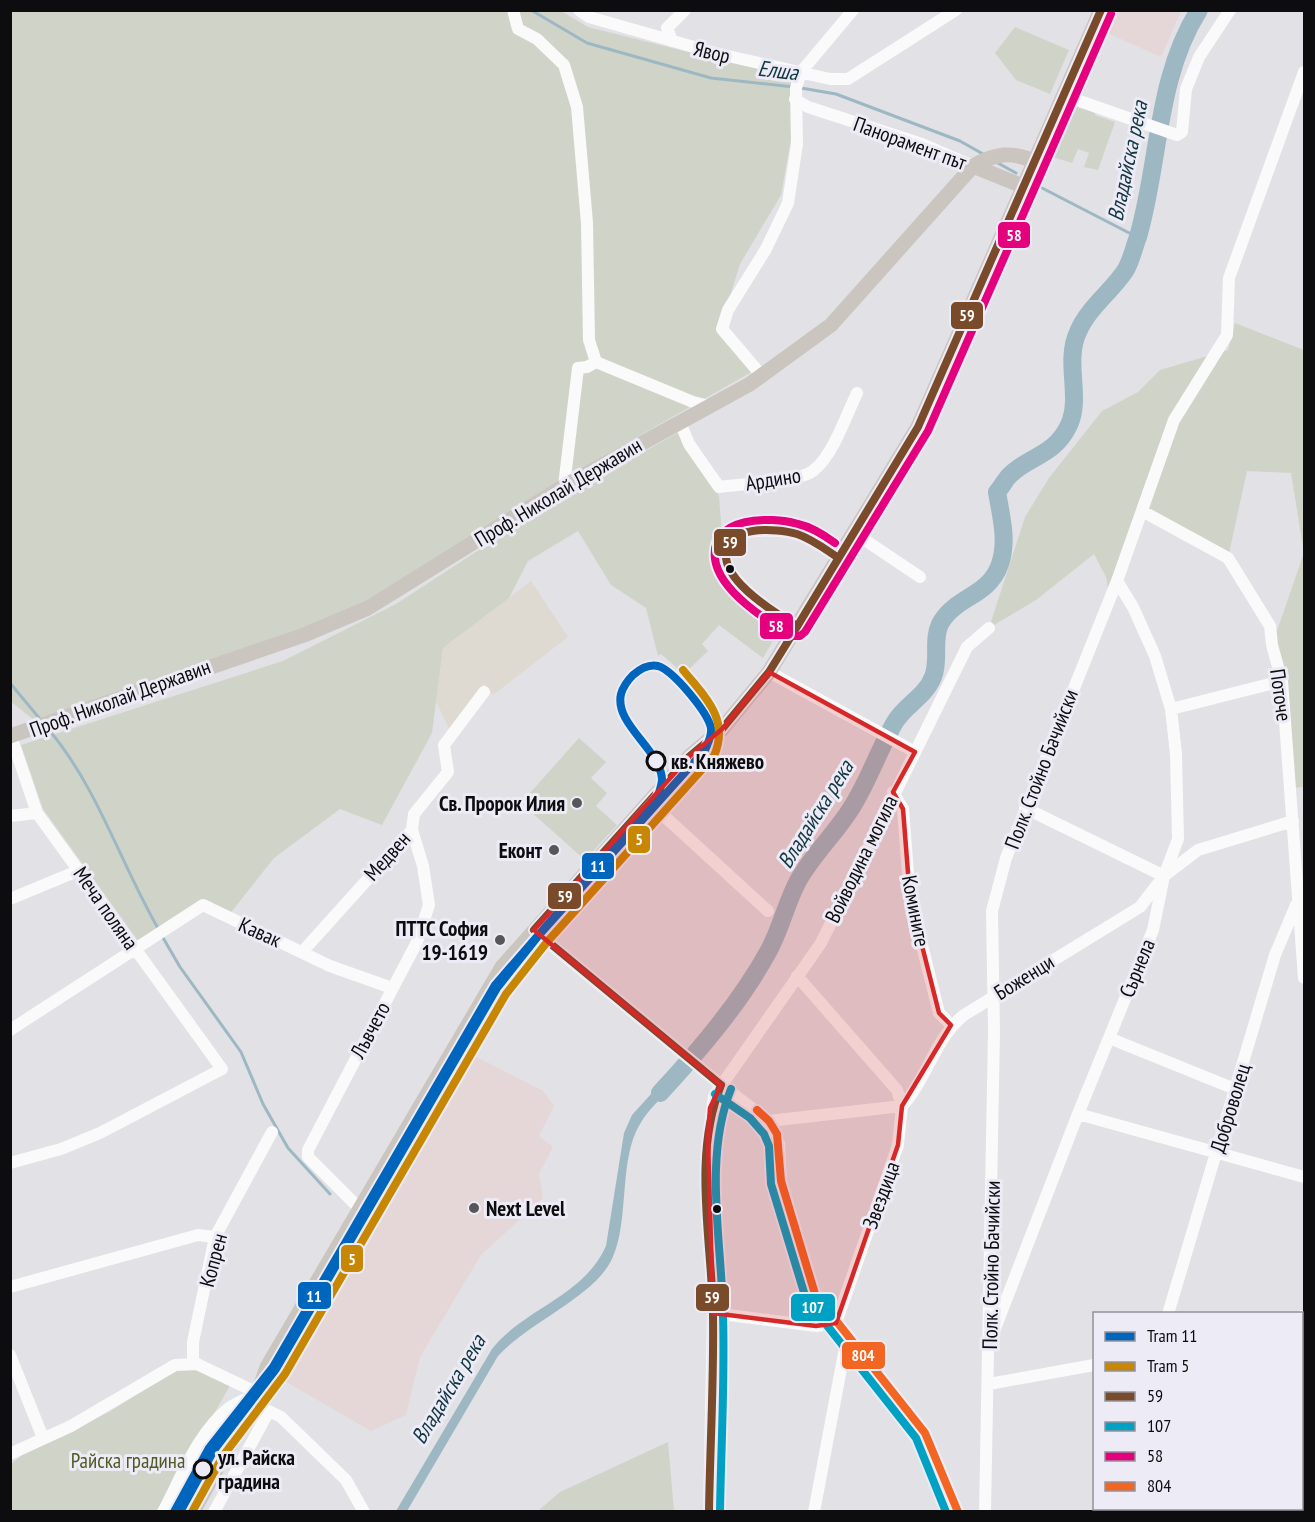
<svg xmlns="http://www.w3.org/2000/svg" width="1315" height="1522" viewBox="0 0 1315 1522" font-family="'PT Sans Narrow',sans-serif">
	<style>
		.commercial { fill: #e5d7d7 }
		.education { fill: #dfdad1 }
		.green { fill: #d0d4c8 }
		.water { fill: #9db8c3 }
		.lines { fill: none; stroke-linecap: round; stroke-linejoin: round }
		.stream { stroke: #9db8c3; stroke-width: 3 }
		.river { stroke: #9db8c3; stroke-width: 18 }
		.minor { stroke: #fafafb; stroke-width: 12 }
		.major { stroke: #cbc5c0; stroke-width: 15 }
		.bus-1-casing { stroke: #edebf6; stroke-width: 12 }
		.bus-2-casing { stroke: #edebf6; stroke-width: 12 }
		.bus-3-casing { stroke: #edebf6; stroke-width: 12 }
		.bus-4-casing { stroke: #edebf6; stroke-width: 12 }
		.bus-1 { stroke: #7a4b2a; stroke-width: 8 }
		.bus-2 { stroke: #01a1c4; stroke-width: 8 }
		.bus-3 { stroke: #e5007d; stroke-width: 8 }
		.bus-4 { stroke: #f26522; stroke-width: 8 }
		.tram-1-casing { stroke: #edebf6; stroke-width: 12 }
		.tram-2-casing { stroke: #edebf6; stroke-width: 12 }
		.tram-1 { stroke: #0065bd; stroke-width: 8 }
		.tram-2 { stroke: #c88703; stroke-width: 8 }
		.marked { fill: #d62828; fill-opacity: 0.2; stroke: #d62828; stroke-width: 4.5; stroke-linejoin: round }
		.bus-dot { fill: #0d0d10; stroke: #edebf6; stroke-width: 2 }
		.stop-dot { fill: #edebf6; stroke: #0d0d10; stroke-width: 3 }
		.poi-dot { fill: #57575b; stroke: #edebf6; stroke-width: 2 }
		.labels { text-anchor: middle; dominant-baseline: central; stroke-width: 6; stroke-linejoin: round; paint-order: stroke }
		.street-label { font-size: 21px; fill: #0d0d10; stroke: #edebf6 }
		.stop-label { font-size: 21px; font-weight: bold; fill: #0d0d10; stroke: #edebf6; text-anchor: start }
		.poi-label { font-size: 21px; font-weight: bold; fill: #0d0d10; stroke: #edebf6; text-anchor: end }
		.park-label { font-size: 21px; fill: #515a24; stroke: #edebf6 }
		.water-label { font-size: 22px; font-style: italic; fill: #113742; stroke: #edebf6 }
		.line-badge { stroke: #edebf6; stroke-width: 2 }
		.badge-label { font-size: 16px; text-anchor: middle; font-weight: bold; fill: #fff }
	</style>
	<rect width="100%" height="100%" fill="#e1e1e6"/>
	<!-- commercial -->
	<path class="commercial" d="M 1114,11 L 1180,10 L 1181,11 L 1161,57 L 1105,32 Z
		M 471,1054 L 543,1091 L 554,1106 L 539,1136 L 553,1147 L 539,1174 L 543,1198 L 481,1255 L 420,1357 L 406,1415 L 371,1431 L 281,1379 Z"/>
	<!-- education -->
	<path class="education" d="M 531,581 L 568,637 L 493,695 L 484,684 L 450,730 L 436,702 L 443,648 Z"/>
	<!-- green -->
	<path class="green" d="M 10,11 L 561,11 L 588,27 L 712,58 L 791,72 L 791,139 L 781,195 L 740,264 L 720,329 L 755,370 L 595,461 L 378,597 L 314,628 L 39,724 L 10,701 Z
		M 1015,27 L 1069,50 L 1050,94 L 1016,80 L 995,53 Z
		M 1078,103 L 1095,110 L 1095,115 L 1115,122 L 1098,170 L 1084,167 L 1089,153 L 1078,149 L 1072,163 L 1053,157 Z
		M 1235,323 L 1304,350 L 1304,787 L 1290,788 L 1272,645 L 1304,553 L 1291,473 L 1247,471 L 1228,558 L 1142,511 L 1110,599 L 1106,577 L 1094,554 L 1036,600 L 989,628 L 1025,517 L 1049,478 L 1102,411 L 1138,392 L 1160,370 L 1228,350 Z
		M 679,432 L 719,496 L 722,535 L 718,553 L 735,583 L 750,602 L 784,622 L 763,658 L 719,625 L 702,644 L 708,651 L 684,674 L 661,654 L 658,656 L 646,608 L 611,585 L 578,531 L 528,561 L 509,598 L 443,648 L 432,733 L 382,825 L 340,809 L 274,858 L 228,916 L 200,903 L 139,942 L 43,809 L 21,745 L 283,661 L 396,604 L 542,509 Z
		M 579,738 L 606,762 L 591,778 L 607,793 L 596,806 L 617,825 L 585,860 L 521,803 Z
		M 181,1367 L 191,1367 L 232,1382 L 159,1511 L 11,1511 L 10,1465 L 22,1455 L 109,1412 Z
		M 668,1442 L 674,1511 L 538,1511 L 560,1492 Z"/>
	<!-- water -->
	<path class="water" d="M 671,1072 L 679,1080 C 666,1094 649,1108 640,1124 C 618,1160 630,1221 612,1259 C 594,1297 529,1322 498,1356 L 407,1511 L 396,1511 L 492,1349 C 526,1307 583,1297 606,1246 L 624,1133 L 632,1115 Z"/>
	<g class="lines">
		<!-- stream -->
		<path class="stream" d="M 531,10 L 587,43 L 711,78 L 794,87
			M 801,88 L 836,94 L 960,141 L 983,154
			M 996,162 L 1016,173
			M 1042,188 L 1137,237
			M 10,683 L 40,719
			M 49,730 C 98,788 121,865 159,930
			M 162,936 L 180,967 L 241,1052 L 263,1104 L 288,1148 L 330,1194"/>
		<!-- river -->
		<path class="river" d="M 660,1093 C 700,1050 740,1003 768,952 C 781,929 786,903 798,881 C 813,854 836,833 852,807 C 869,780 879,749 895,722 C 905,705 925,697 933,677 C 940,660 932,641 940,624 C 955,596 989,597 1000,564 C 1008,541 1001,516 997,492 C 1001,488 1004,482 1008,477 C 1027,456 1054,457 1069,425 C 1082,397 1064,362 1078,332 C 1088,308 1111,292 1125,271 C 1131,262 1134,247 1138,237 C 1160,161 1156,78 1199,10"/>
		<!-- minor -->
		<path class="minor" d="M 513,10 L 518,29 L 537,39 L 564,65 L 577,107 L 587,223 L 589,340 L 596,362
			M 579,10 L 589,17 L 715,53 L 830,79 L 848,79 L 956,10
			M 672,41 L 667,28 L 685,10
			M 1065,96 L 1177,135 L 1182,132 L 1186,89 L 1199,57 L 1230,10
			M 795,99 L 808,107 L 922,144 L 973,166
			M 596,362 L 693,402 L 709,406
			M 762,376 L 722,329 L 728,310 L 766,249 L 788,203 L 797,144 L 796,88 L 801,72 L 853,10
			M 680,422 L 689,444 L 719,487 C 739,484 801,482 814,470 C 833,455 846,416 857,393
			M 564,486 L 578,368 L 587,367 L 596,362
			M 1142,511 L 1228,558 L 1270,626 L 1272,645 L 1282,681 L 1304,978
			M 853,532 L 920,577
			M 797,626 C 776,615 717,576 726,548 C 732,526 780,529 797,534 C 812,539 825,549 837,557
			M 769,672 L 915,752
			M 1171,709 L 1282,681
			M 893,792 L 903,809 L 910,898 L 939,1013 L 951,1025
			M 651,804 L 768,911
			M 1025,808 L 1164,876
			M 10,816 L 37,813
			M 10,899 L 80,870
			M 537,933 L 721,1085 L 769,1121 L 779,1144 L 781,1181 L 815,1294 L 925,1433 L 958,1512
			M 303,951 L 412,830
			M 10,1030 L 203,905 L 330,966 L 392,988
			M 1109,1038 L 1235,1089
			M 1078,1114 L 1304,1177
			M 769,1121 L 902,1106 C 927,1079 935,1038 964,1015 L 1140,907 L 1164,876 L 1198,850 L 1293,821
			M 10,1163 L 61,1149 L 100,1133 L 222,1069 L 37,813 L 11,736
			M 360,1209 L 308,1157 L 308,1150 L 417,942 L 429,905 L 423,866 L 412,830 L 414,814 L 448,772 L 444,745 L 484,692
			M 10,1287 L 198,1235 L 215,1237
			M 713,1313 L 816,1326 L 836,1323 L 898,1145 L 902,1106 L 897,1090 L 797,976
			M 1168,1314 L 1275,955 L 1296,905
			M 1302,1316 L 1304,1316
			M 991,1339 L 1078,1114 L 1153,930 L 1164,876 L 1178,839 L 1176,754 L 1171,709 L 1155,656 L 1133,607 L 1117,581
			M 10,1355 L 43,1438
			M 193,1363 L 193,1342 L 215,1237 L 272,1132
			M 989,1384 L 1094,1365
			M 269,1411 L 281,1417 L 346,1480 L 364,1512
			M 10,1454 L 71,1426 L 175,1365 L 197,1364 L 258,1393
			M 1236,1508 L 1236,1512
			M 163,1512 C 181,1478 198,1432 229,1408 C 237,1402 248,1398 258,1393
			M 214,1512 L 269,1411
			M 709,1512 L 713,1313 L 708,1140 L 714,1096 L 821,943 L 967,647 L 989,628
			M 814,1512 L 847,1337
			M 985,1512 L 994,1032 L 992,911 L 1006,858 L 1117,581 L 1174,420 L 1227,335 L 1229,278 L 1304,72
			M 1113,1512 L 1113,1508"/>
		<!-- major -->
		<path class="major" d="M 973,166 L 1025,187
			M 10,736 L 304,635 L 368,608 L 564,486 L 750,384 L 831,325 L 973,166 C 996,153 1011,151 1036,162
			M 426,1117 L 501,988 L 542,938 L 701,761 L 710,744
			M 262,1389 L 276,1373 L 347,1251
			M 193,1512 L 258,1393 L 267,1367 L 502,967 L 690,756 L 722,729 L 769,672 L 797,626 L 918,427 L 1101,10"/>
		<defs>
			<path id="bus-1" d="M 797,626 C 775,613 729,585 726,558 C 722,524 777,528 797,534 C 812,539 825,549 837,557
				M 721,1085 L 534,930 L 690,756 L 722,729 L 769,672 L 795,630 L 918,427 L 1101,10
				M 709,1512 C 710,1446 714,1381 713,1315 C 712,1241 692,1157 721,1085"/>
			<path id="bus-2" d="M 715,1094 L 750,1118 L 764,1134 L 769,1146 L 771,1184 L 806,1299 L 916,1438 L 946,1512
				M 720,1512 C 721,1446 725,1381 723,1315 C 722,1242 703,1159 731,1089"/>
			<path id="bus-3" d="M 835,543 C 824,535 812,527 798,524 C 770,516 710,516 715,559 C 719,591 768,622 793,636 L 800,636 L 805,632 L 928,431 L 1111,14"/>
			<path id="bus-4" d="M 757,1110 L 769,1121 L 777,1134 L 781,1181 L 815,1294 L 925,1433 L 958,1512"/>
		</defs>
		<!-- bus-1 casing -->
		<use href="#bus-1" class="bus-1-casing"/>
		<!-- bus-2 casing -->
		<use href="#bus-2" class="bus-2-casing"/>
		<!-- bus-3 casing -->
		<use href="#bus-3" class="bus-3-casing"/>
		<!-- bus-4 casing -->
		<use href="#bus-4" class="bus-4-casing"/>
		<!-- bus-1 -->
		<use href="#bus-1" class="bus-1"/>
		<!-- bus-2 -->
		<use href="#bus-2" class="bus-2"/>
		<!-- bus-3 -->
		<use href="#bus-3" class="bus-3"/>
		<!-- bus-4 -->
		<use href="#bus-4" class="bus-4"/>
		<defs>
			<path id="tram-1" d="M 174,1512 L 209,1448 L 273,1367 L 495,985 L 658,797 C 659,791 662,785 662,779 C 660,749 614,724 621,694 C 623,687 629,679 633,675 C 640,669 649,664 658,666 C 674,671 708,713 711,728 C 712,736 708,743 705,750 L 539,935 L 497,988 L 276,1369 L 214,1450 L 180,1512"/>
			<path id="tram-2" d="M 192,1512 L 223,1456 L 285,1374 L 506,994 L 547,942 L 714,756 C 730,719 705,697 683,670"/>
		</defs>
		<!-- tram-1 casing -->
		<use href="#tram-1" class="tram-1-casing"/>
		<!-- tram-2 casing -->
		<use href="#tram-2" class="tram-2-casing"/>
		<!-- tram-1 -->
		<use href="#tram-1" class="tram-1"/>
		<!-- tram-2 -->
		<use href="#tram-2" class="tram-2"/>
	</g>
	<!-- marked area -->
	<path class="marked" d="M 769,672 L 915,752 L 893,792 L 903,809 L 910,898 L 939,1013 L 951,1025 L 902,1106 L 898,1145 L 836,1323 L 816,1326 L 713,1313 L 708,1140 L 710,1108 L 721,1085 L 534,930 L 690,756 L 722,729 Z"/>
	<!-- markers -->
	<g class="bus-dot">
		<circle cx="730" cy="569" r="5"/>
		<circle cx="717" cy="1209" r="5"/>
	</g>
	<g class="stop-dot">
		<circle cx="656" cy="761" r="9"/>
		<circle cx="203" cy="1469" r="9"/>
	</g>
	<g class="poi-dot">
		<circle cx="577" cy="803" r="6"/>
		<circle cx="554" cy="850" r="6"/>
		<circle cx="500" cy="940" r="6"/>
		<circle cx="474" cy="1208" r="6"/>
	</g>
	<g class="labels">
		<!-- street labels -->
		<g class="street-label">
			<text transform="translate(712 52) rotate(14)">Явор</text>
			<text transform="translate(910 143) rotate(20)">Панорамент път</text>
			<text transform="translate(773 479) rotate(-9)">Ардино</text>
			<text transform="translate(558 492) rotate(-31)">Проф. Николай Державин</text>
			<text transform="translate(1281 695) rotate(82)">Поточе</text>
			<text transform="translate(120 698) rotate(-20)">Проф. Николай Державин</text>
			<text transform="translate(1041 769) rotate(-69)">Полк. Стойно Бачийски</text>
			<text transform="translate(387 856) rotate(-48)">Медвен</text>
			<text transform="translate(861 859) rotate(-64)">Войводина могила</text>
			<text transform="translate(106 908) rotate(55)">Меча поляна</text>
			<text transform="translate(916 911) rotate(79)">Комините</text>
			<text transform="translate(260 932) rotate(24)">Кавак</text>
			<text transform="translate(1137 968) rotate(-68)">Сърнела</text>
			<text transform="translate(1024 977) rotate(-32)">Боженци</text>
			<text transform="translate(370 1030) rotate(-62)">Лъвчето</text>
			<text transform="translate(1230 1108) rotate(-73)">Доброволец</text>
			<text transform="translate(881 1195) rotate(-70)">Звездица</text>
			<text transform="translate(213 1260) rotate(-75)">Копрен</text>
			<text transform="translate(991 1265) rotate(-89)">Полк. Стойно Бачийски</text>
		</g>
		<!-- stop labels -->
		<g class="stop-label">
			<text x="671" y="761">кв. Княжево</text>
			<text x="218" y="1457">ул. Райска<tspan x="218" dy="24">градина</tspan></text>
		</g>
		<!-- poi labels -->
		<g class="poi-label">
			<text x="565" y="803">Св. Пророк Илия</text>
			<text x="542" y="850">Еконт</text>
			<text x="488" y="928">ПТТС София<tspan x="488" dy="24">19-1619</tspan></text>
			<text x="486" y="1208" text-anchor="start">Next Level</text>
		</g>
		<!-- park labels -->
		<g class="park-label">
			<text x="128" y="1460">Райска градина</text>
		</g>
		<!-- water labels -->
		<g class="water-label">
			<text transform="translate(778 70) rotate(7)">Елша</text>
			<text transform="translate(1127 161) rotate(-78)">Владайска река</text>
			<text transform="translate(815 814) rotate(-58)">Владайска река</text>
			<text transform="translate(448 1389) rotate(-59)">Владайска река</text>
		</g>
	</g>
	<g class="line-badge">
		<rect x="997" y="221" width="34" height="28" rx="6" fill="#e5007d"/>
		<rect x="950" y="301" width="34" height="29" rx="6" fill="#7a4b2a"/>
		<rect x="713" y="528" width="34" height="29" rx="6" fill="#7a4b2a"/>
		<rect x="759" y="612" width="35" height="28" rx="6" fill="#e5007d"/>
		<rect x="627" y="825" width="24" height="29" rx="6" fill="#c88703"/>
		<rect x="581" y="852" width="34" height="28" rx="6" fill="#0065bd"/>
		<rect x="547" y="882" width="35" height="28" rx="6" fill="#7a4b2a"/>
		<rect x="340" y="1244" width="24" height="29" rx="6" fill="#c88703"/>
		<rect x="297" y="1281" width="35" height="29" rx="6" fill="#0065bd"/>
		<rect x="695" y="1283" width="35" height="29" rx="6" fill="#7a4b2a"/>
		<rect x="790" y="1293" width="46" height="29" rx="6" fill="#01a1c4"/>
		<rect x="841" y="1341" width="45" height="29" rx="6" fill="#f26522"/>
	</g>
	<g class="badge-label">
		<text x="1014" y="241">58</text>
		<text x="967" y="321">59</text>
		<text x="730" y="548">59</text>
		<text x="776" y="632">58</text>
		<text x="639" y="845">5</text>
		<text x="598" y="872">11</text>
		<text x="565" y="902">59</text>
		<text x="352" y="1265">5</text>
		<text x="314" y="1302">11</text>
		<text x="712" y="1303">59</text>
		<text x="813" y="1313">107</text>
		<text x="863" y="1361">804</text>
	</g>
	<!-- border -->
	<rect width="1315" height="1522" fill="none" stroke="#0d0d10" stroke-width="24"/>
	<!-- legend -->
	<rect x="1093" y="1312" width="210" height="198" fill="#edebf6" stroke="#93929a" stroke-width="1.5"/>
	<rect x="1105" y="1332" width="30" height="9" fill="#0065bd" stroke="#93929a" stroke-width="1.5"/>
	<text x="1147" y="1342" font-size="18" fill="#0d0d10">Tram 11</text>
	<rect x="1105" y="1362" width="30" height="9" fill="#c88703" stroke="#93929a" stroke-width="1.5"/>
	<text x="1147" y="1372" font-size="18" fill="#0d0d10">Tram 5</text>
	<rect x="1105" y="1392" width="30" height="9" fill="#7a4b2a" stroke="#93929a" stroke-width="1.5"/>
	<text x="1147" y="1402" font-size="18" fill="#0d0d10">59</text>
	<rect x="1105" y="1422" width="30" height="9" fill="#01a1c4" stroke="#93929a" stroke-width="1.5"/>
	<text x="1147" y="1432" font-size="18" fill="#0d0d10">107</text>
	<rect x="1105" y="1452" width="30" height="9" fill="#e5007d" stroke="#93929a" stroke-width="1.5"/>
	<text x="1147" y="1462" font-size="18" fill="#0d0d10">58</text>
	<rect x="1105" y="1482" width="30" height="9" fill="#f26522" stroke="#93929a" stroke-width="1.5"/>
	<text x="1147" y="1492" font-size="18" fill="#0d0d10">804</text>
</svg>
